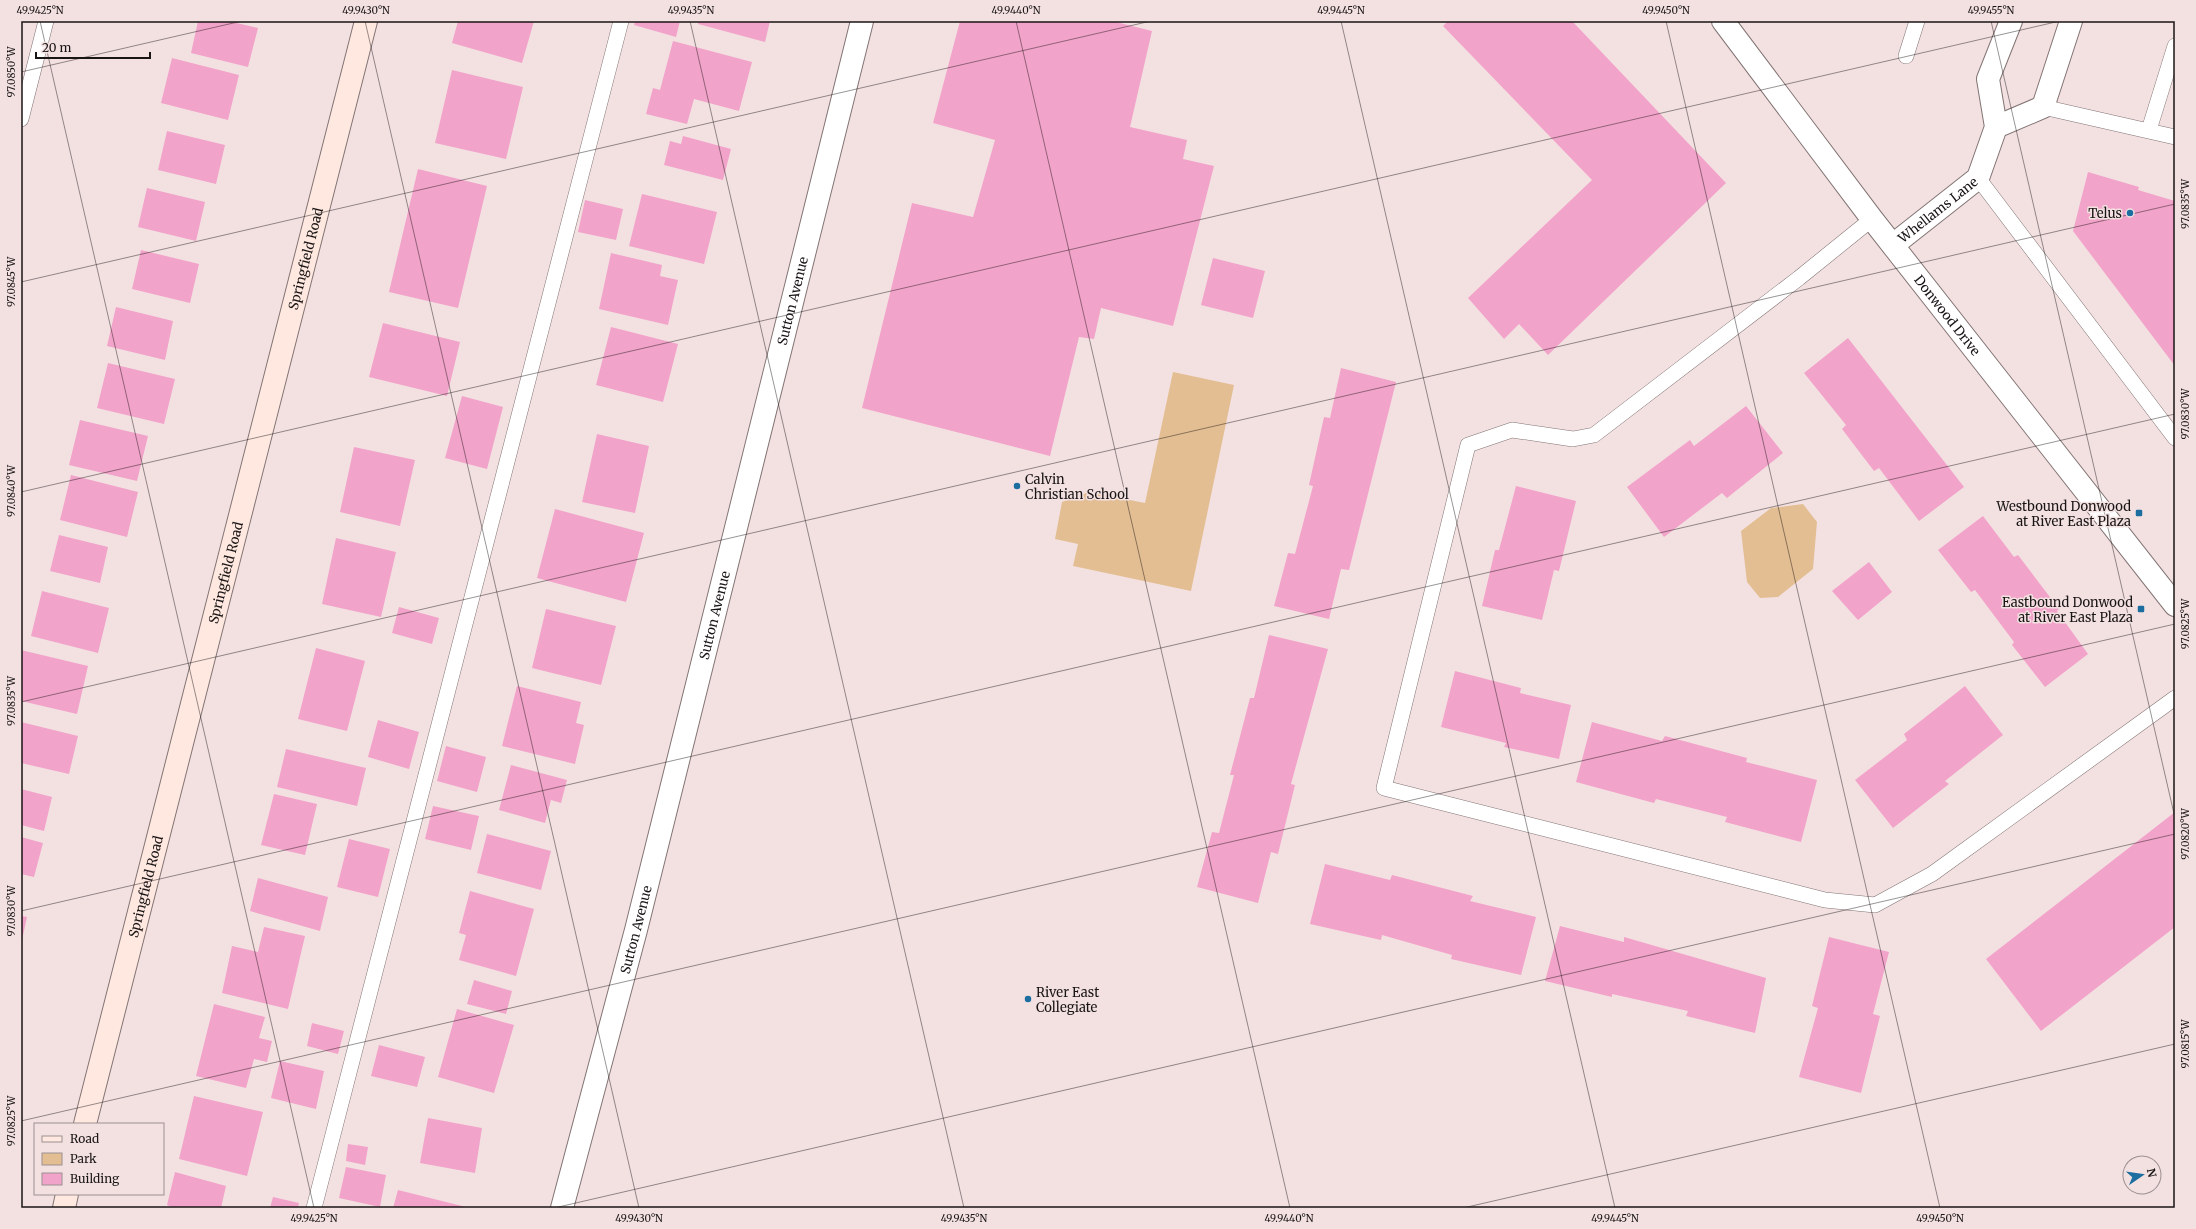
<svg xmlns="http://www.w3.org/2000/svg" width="2196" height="1229" viewBox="0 0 2196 1229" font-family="Merriweather,serif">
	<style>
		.green { fill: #e3be92 }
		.building { fill: #f2a3c9 }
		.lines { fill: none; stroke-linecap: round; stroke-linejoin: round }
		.lane-casing { stroke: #837474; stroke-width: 16 }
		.street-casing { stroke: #837474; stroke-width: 24 }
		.secondary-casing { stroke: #837474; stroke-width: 24 }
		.lane { stroke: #fff; stroke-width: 15 }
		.street { stroke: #fff; stroke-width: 22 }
		.secondary { stroke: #fee8e0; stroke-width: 22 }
		.ticks { fill: none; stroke: #1a1515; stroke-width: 1; stroke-opacity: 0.45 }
		.poi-dot { fill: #1b6e9f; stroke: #f3e1e2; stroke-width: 1.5 }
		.labels { text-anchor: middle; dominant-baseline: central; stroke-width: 3; stroke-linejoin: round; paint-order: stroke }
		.street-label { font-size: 13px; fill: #1a1515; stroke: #f3e1e2 }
		.poi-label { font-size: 13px; fill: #1a1515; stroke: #f3e1e2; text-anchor: end }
		.neatline { fill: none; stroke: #1a1515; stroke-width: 1.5 }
		.ticks-label { font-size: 10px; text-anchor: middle; fill: #1a1515 }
	</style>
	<rect width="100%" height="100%" fill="#f3e1e2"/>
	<!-- green -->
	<path class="green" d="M 1173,372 L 1234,385 L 1191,591 L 1073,566 L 1078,544 L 1055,539 L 1062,502 L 1089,492 L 1145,503 Z
		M 1803,504 L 1817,522 L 1813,569 L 1778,597 L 1760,598 L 1747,582 L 1741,531 L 1771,508 Z"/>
	<!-- building -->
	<path class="building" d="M 198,21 L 228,21 L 258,28 L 248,67 L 191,53 Z
		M 458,21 L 534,21 L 522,63 L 452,43 Z
		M 635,21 L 680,21 L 676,37 L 634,25 Z
		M 699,21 L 770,21 L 765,42 L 698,24 Z
		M 960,21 L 1112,21 L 1152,31 L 1130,127 L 1187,140 L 1183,159 L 1214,166 L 1173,326 L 1101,308 L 1094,339 L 1079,337 L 1050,456 L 862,408 L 912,203 L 973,217 L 995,140 L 933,123 Z
		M 1448,21 L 1572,21 L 1726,183 L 1548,355 L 1519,324 L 1504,339 L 1468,298 L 1592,180 L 1443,26 Z
		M 673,41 L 752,62 L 739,111 L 694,99 L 687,124 L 646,114 L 653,88 L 660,90 Z
		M 172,58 L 239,75 L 228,120 L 161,103 Z
		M 452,70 L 523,87 L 506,159 L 435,143 Z
		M 167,131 L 225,145 L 216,184 L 158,170 Z
		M 683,136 L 731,149 L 723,180 L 664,165 L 670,141 L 681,144 Z
		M 418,169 L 487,186 L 458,308 L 389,292 Z
		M 2088,172 L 2139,187 L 2138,190 L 2175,201 L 2175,366 L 2073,231 Z
		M 147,188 L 205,202 L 196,241 L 138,227 Z
		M 642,194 L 717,212 L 704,264 L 629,246 Z
		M 585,200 L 623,209 L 616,240 L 578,232 Z
		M 141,250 L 199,264 L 190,303 L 132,289 Z
		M 611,253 L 662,265 L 660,276 L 678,280 L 668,325 L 599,309 Z
		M 1213,258 L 1265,271 L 1253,318 L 1201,305 Z
		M 116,307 L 173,321 L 165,360 L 107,346 Z
		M 383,323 L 460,342 L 447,396 L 369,377 Z
		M 611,327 L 678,344 L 663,402 L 596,385 Z
		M 1848,338 L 1964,487 L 1919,521 L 1879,468 L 1874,471 L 1842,429 L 1846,425 L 1804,373 Z
		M 108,363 L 175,379 L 164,424 L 97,408 Z
		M 1341,368 L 1396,382 L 1349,570 L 1341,569 L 1329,619 L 1274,606 L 1288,553 L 1295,554 L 1313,486 L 1309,485 L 1324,417 L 1330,418 Z
		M 462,396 L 503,407 L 487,469 L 445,458 Z
		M 1746,406 L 1783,453 L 1727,498 L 1722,493 L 1664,537 L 1627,487 L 1690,440 L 1694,446 Z
		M 80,420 L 148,436 L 137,481 L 69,465 Z
		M 597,434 L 649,446 L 635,513 L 582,502 Z
		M 354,447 L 415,460 L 400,526 L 340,512 Z
		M 71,475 L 138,492 L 127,537 L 60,520 Z
		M 1516,486 L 1576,501 L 1559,571 L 1554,570 L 1542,620 L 1482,606 L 1495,550 L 1499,550 Z
		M 555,509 L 644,533 L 626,602 L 537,578 Z
		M 1983,516 L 2014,557 L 2018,555 L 2059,609 L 2057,611 L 2088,654 L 2045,687 L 2012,645 L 2014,642 L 1975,590 L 1971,592 L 1938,550 Z
		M 59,535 L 108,547 L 100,583 L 50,571 Z
		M 336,538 L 396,552 L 381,617 L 322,604 Z
		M 1869,562 L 1892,592 L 1858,620 L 1832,591 Z
		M 42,591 L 109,608 L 98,653 L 31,636 Z
		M 399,607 L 439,618 L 432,644 L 392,633 Z
		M 546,609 L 616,626 L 601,685 L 532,668 Z
		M 1269,635 L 1328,649 L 1291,784 L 1295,785 L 1278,854 L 1271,852 L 1258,903 L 1197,887 L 1212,832 L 1219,833 L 1234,775 L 1230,775 L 1250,698 L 1254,698 Z
		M 316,648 L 365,661 L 347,731 L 298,719 Z
		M 21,650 L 88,666 L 77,714 L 21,701 Z
		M 1455,671 L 1521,688 L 1520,693 L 1571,705 L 1559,759 L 1504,747 L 1506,743 L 1441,727 Z
		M 517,686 L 581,702 L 576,723 L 584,725 L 575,764 L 502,746 Z
		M 1965,686 L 2003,735 L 1945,781 L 1949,784 L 1893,828 L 1855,780 L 1907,740 L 1904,734 Z
		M 378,720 L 419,732 L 409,769 L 368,757 Z
		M 21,722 L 78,736 L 69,774 L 21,763 Z
		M 1592,722 L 1662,741 L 1665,736 L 1747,758 L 1746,762 L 1817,780 L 1801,842 L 1725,822 L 1727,817 L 1656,799 L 1654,803 L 1576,782 Z
		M 446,746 L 486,757 L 477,792 L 437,781 Z
		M 286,749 L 366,768 L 357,806 L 277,787 Z
		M 511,765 L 567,780 L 561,803 L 551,800 L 545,823 L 499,810 Z
		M 21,789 L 52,797 L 44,831 L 21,825 Z
		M 274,794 L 317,804 L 305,855 L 261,845 Z
		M 433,806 L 479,816 L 471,850 L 425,839 Z
		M 2175,812 L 2175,927 L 2041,1031 L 1986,959 Z
		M 487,834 L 551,851 L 541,890 L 477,873 Z
		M 21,837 L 43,843 L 34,877 L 21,874 Z
		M 349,839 L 390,849 L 378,897 L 337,887 Z
		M 1325,864 L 1390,880 L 1392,875 L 1473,896 L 1470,901 L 1536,917 L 1521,975 L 1451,959 L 1452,955 L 1382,935 L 1381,940 L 1310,924 Z
		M 258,878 L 328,897 L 320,931 L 250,911 Z
		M 470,891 L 534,909 L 516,976 L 459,960 L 466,935 L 459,933 Z
		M 21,916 L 27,917 L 22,940 L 21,940 Z
		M 1560,926 L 1624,942 L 1624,937 L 1766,978 L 1755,1033 L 1686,1016 L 1688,1011 L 1612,994 L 1612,997 L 1545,981 Z
		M 264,927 L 305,936 L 288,1009 L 222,993 L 232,946 L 258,952 Z
		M 1829,937 L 1889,952 L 1873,1014 L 1880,1016 L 1861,1093 L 1799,1077 L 1818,1008 L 1812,1006 Z
		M 474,980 L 512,991 L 506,1014 L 467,1004 Z
		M 214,1004 L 265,1017 L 259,1038 L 272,1041 L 267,1062 L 254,1059 L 246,1088 L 196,1076 Z
		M 457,1009 L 514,1025 L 494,1093 L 438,1077 Z
		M 312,1023 L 344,1031 L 338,1054 L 307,1046 Z
		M 379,1045 L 425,1057 L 417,1087 L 371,1076 Z
		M 280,1061 L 324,1071 L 316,1109 L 271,1098 Z
		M 194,1096 L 263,1112 L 247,1176 L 179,1159 Z
		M 428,1118 L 482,1128 L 475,1173 L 420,1163 Z
		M 348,1144 L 368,1147 L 365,1165 L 346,1161 Z
		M 346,1167 L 386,1175 L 380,1207 L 339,1198 Z
		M 175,1172 L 226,1186 L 221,1208 L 173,1208 L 167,1205 Z
		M 398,1190 L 466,1207 L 466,1208 L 393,1208 Z
		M 273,1197 L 299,1203 L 298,1208 L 270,1208 Z"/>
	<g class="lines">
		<defs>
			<path id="lane" d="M 1906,56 L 1917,21
				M 2043,107 L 2175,137
				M 21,119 L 46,21
				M 2149,130 L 2175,46
				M 1978,178 L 2175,438
				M 1872,219 L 1799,278 L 1594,435 L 1573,439 L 1512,430 L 1468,445 L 1384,788 L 1825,900 L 1875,905 L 1932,874 L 2175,698
				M 314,1208 L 621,21"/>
			<g id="street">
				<path id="s1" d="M 1723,21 L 1872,219 L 2175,605"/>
				<path d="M 1996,127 L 2043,107 L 2071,21"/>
				<path id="s2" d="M 1893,245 L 1978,178 L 1996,127 L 1988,79 L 2011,21"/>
				<path id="s3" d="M 562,1208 L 636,930 L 862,21"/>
			</g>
			<g id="secondary">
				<path id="s4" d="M 85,1124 L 366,21"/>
				<path d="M 64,1208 L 67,1194"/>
			</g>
		</defs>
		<!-- lane casing -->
		<use href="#lane" class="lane-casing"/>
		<!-- street casing -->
		<use href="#street" class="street-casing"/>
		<!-- secondary casing -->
		<use href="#secondary" class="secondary-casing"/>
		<!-- lane -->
		<use href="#lane" class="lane"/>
		<!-- street -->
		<use href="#street" class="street"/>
		<!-- secondary -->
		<use href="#secondary" class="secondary"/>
	</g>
	<!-- ticks -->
	<path class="ticks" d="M 40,21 L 314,1208M 365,21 L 639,1208M 690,21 L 964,1208M 1016,21 L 1290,1208M 1341,21 L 1615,1208M 1666,21 L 1940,1208M 1991,21 L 2175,818M 21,72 L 242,21M 21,282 L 1151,21M 21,492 L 2060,21M 21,702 L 2175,204M 21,911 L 2175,414M 21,1121 L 2175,624M 554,1208 L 2175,834M 1463,1208 L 2175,1044"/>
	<!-- markers -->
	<g class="poi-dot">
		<circle cx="2130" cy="213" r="4"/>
		<circle cx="1017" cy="486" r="4"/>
		<rect x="2135" y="509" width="8" height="8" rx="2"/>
		<rect x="2137" y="605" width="8" height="8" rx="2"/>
		<circle cx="1028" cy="999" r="4"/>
	</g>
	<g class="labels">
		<!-- street labels -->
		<g class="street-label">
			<text stroke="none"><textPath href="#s2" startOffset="57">Whellams Lane</textPath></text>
			<text stroke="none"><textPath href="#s4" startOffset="893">Springfield Road</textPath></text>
			<text stroke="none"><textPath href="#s3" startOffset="936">Sutton Avenue</textPath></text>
			<text stroke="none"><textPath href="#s1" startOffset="370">Donwood Drive</textPath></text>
			<text stroke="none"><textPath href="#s4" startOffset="569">Springfield Road</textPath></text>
			<text stroke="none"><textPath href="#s3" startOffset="612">Sutton Avenue</textPath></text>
			<text stroke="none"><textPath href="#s4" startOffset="245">Springfield Road</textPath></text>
			<text stroke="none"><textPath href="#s3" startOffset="288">Sutton Avenue</textPath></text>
		</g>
		<!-- poi labels -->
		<g class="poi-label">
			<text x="2122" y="213">Telus</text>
			<text x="1025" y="479" text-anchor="start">Calvin<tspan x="1025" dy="15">Christian School</tspan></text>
			<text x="2131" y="506">Westbound Donwood<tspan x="2131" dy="15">at River East Plaza</tspan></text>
			<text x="2133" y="602">Eastbound Donwood<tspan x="2133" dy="15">at River East Plaza</tspan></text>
			<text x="1036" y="992" text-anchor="start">River East<tspan x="1036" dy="15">Collegiate</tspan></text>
		</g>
	</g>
	<!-- border -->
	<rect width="2196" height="1229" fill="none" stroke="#f3e1e2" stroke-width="44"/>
	<!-- legend -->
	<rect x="34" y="1123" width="130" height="72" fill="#f3e1e2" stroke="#9c8f90"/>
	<rect x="42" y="1136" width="20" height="6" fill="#fee8e0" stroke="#9c8f90"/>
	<text x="70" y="1143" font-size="12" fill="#1a1515">Road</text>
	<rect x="42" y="1153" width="20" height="12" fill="#e3be92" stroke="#9c8f90"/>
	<text x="70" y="1163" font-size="12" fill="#1a1515">Park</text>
	<rect x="42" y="1173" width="20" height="12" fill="#f2a3c9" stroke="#9c8f90"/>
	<text x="70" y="1183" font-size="12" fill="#1a1515">Building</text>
	<!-- north arrow -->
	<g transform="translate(2142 1175) rotate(77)"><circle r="19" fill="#f3e1e2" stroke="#9c8f90"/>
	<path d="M0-3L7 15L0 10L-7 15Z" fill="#1b6e9f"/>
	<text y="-6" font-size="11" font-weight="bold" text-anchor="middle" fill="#1a1515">N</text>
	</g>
	<!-- scale -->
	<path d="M36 52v6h114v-6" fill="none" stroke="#1a1515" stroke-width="2"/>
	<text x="42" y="52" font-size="12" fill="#1a1515" stroke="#f3e1e2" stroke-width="3" paint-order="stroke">20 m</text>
	<rect x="22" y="22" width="2152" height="1185" class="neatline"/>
	<g class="ticks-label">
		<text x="40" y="14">49.9425°N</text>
		<text x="366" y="14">49.9430°N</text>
		<text x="691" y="14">49.9435°N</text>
		<text x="1016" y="14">49.9440°N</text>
		<text x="1341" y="14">49.9445°N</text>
		<text x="1666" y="14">49.9450°N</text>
		<text x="1991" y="14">49.9455°N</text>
		<text transform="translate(11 72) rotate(-90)" y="4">97.0850°W</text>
		<text transform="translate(2185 204) rotate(-90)" y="4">97.0835°W</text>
		<text transform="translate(11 282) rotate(-90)" y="4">97.0845°W</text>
		<text transform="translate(2185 414) rotate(-90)" y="4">97.0830°W</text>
		<text transform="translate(11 491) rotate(-90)" y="4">97.0840°W</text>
		<text transform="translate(2185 624) rotate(-90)" y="4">97.0825°W</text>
		<text transform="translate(11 701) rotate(-90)" y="4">97.0835°W</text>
		<text transform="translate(2185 834) rotate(-90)" y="4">97.0820°W</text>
		<text transform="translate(11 911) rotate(-90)" y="4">97.0830°W</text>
		<text transform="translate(2185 1044) rotate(-90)" y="4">97.0815°W</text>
		<text transform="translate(11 1121) rotate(-90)" y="4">97.0825°W</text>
		<text x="314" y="1222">49.9425°N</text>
		<text x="639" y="1222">49.9430°N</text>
		<text x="964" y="1222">49.9435°N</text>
		<text x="1289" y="1222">49.9440°N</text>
		<text x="1615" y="1222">49.9445°N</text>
		<text x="1940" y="1222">49.9450°N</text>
	</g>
</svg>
